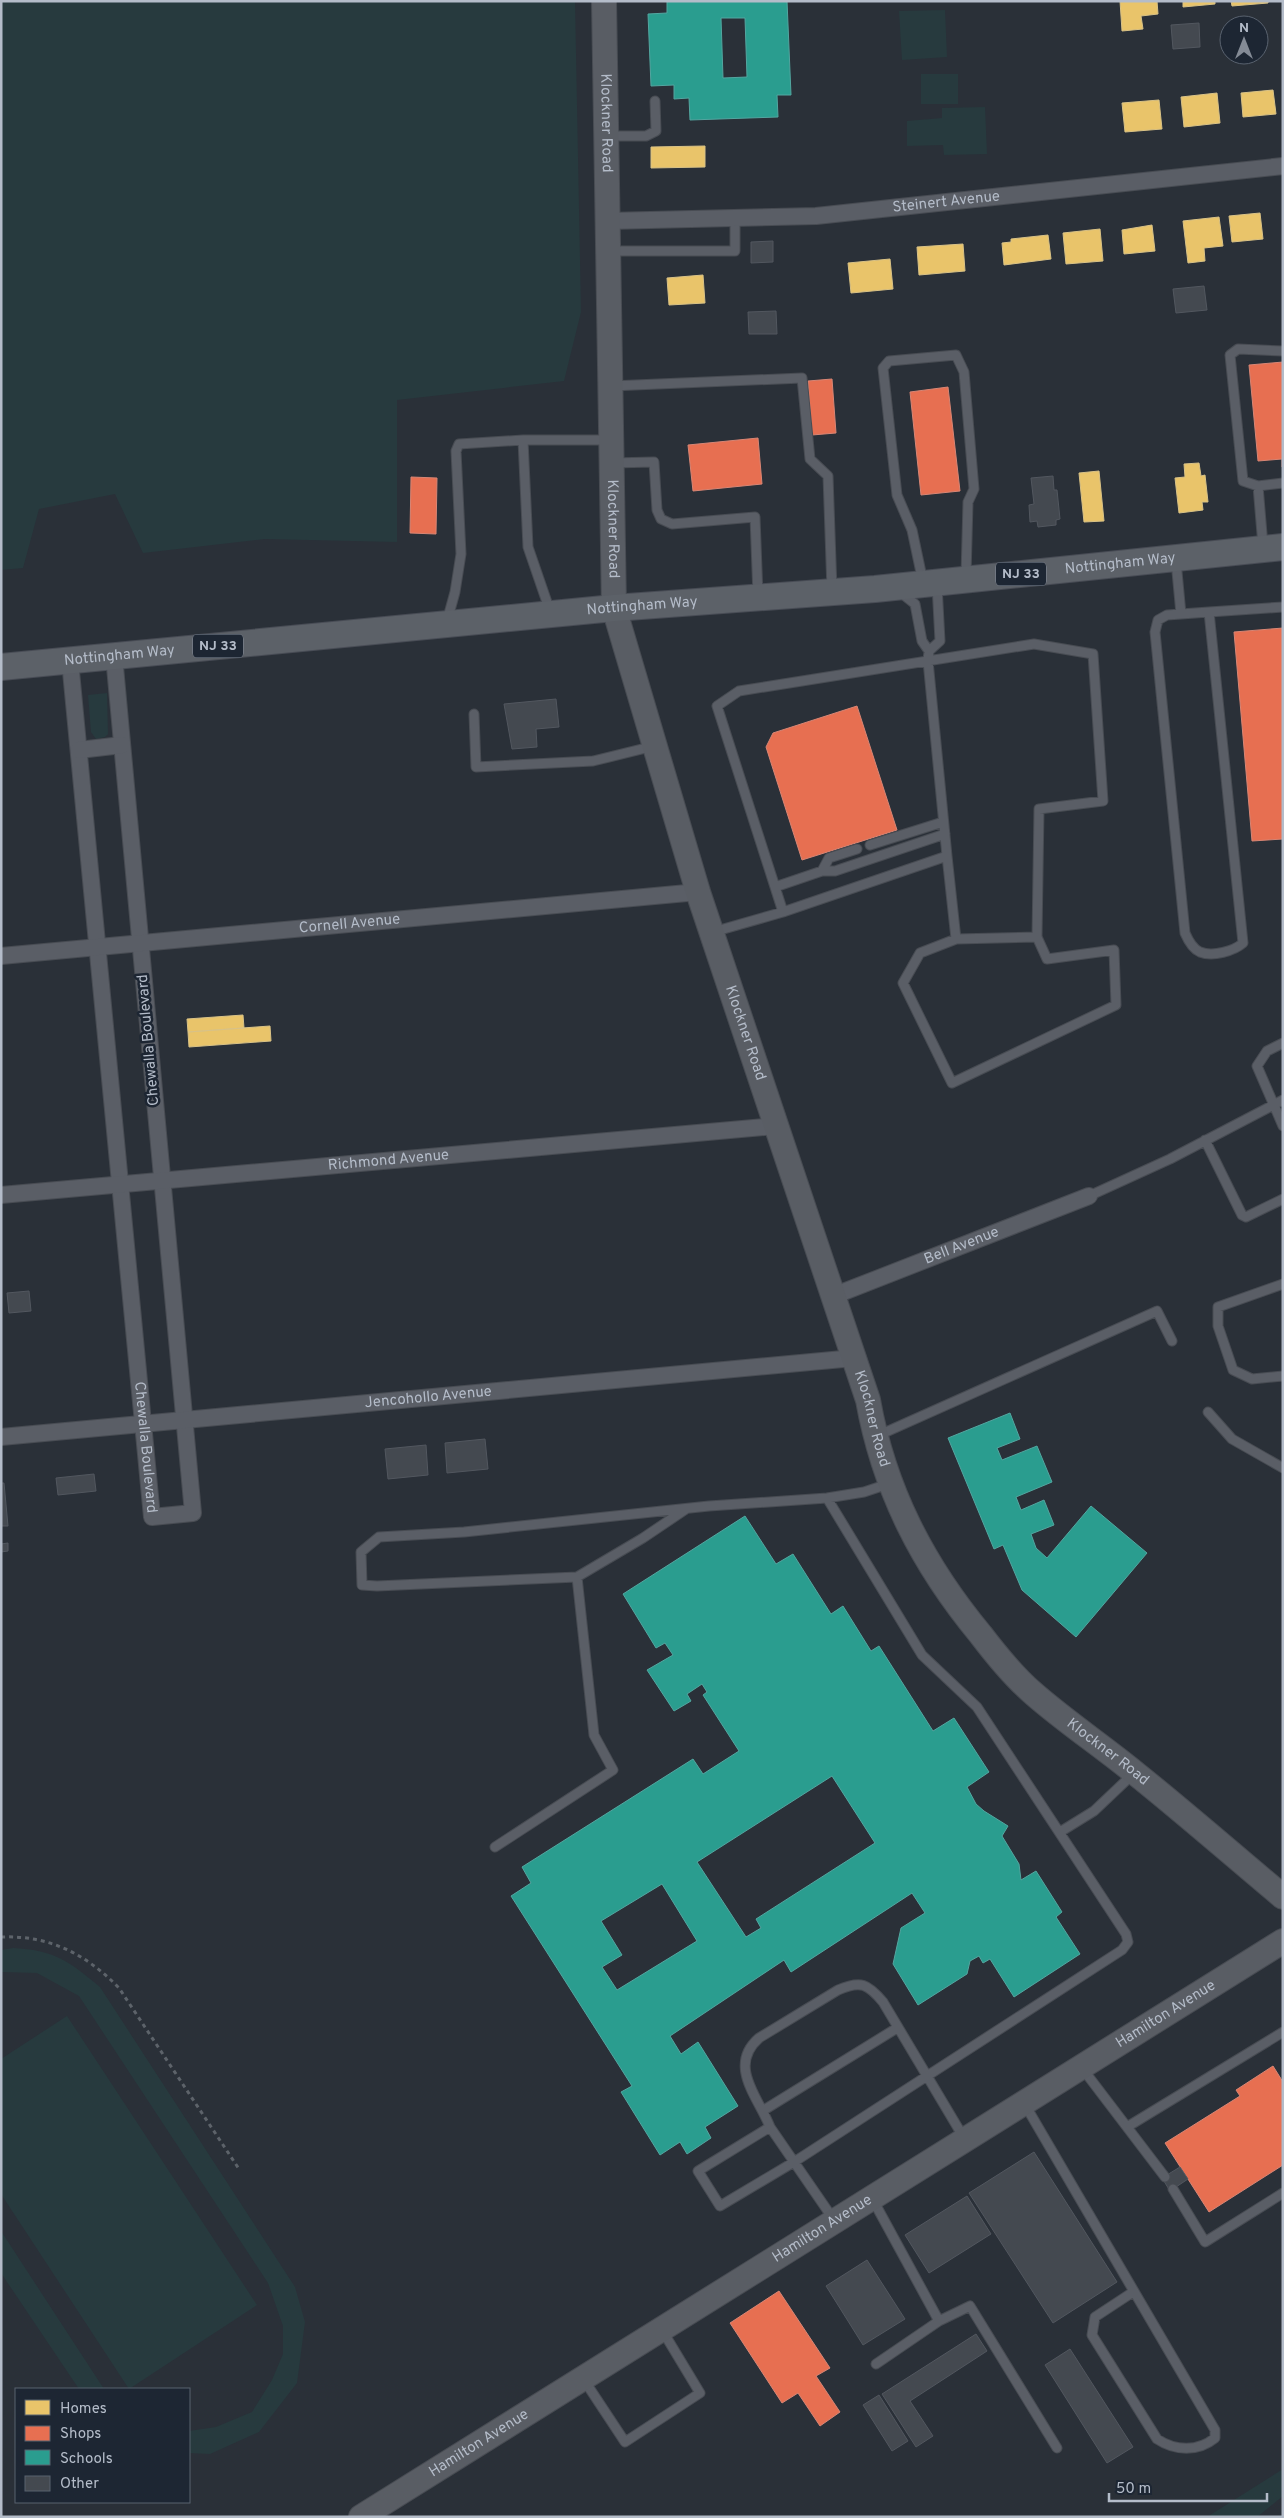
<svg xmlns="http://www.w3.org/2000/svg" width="1284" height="2518" viewBox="0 0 1284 2518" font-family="Overpass,sans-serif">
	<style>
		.green { fill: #273a3e }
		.homes { fill: #e9c46a; stroke: #d9c286 }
		.shops { fill: #e76f51; stroke: #d88675 }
		.schools { fill: #2a9d8f; stroke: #53a6a0; fill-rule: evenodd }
		.building { fill: #444950; stroke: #52575f }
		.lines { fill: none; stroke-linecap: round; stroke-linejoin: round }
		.service-casing { stroke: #484c53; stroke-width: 11 }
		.minor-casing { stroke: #484c53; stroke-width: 18 }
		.secondary-casing { stroke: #484c53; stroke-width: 26 }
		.primary-casing { stroke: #484c55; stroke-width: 28 }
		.path { stroke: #5d636a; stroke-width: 3; stroke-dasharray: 4 4; stroke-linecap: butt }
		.service { stroke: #5a5e66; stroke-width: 9 }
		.minor { stroke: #5a5e66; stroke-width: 16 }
		.secondary { stroke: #595d64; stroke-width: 24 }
		.primary { stroke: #5c6168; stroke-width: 26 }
		.labels { text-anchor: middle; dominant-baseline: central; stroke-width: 5; stroke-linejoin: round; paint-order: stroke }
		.shield { fill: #1d2633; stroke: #878f9c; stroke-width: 1 }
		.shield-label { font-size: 14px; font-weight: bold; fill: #b4bcc9 }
		.street-label { font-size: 15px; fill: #b4bcc9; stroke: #1d2633 }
	</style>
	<rect width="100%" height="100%" fill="#2a3038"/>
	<!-- green -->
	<path class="green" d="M 1,1 L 575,1 L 581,312 L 564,381 L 397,400 L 397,542 L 265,539 L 143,553 L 115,494 L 39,509 L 23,568 L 1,570 Z
		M 945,10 L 947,57 L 902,60 L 899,11 Z
		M 921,74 L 958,74 L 958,104 L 921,104 Z
		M 985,107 L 987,154 L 944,155 L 943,145 L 907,146 L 907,121 L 942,118 L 942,108 Z
		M 107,693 L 108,734 L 105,737 L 96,739 L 91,732 L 88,695 Z
		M 13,1948 C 54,1950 69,1961 100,1987 L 295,2287 L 305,2322 L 297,2383 L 259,2432 L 210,2454 L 189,2453 L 189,2431 L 216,2427 L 252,2412 L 272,2380 L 283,2354 L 283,2326 L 268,2283 L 79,1996 L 37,1973 L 1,1972 L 1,1950 Z
		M 67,2016 L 257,2305 L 129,2389 L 1,2194 L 1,2059 Z
		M 1,2231 L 104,2389 L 79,2389 L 1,2273 Z
		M 1283,2469 L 1283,2496 L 1257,2517 L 1207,2517 Z"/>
	<!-- homes -->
	<path class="homes" d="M 1120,1 L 1157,1 L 1158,14 L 1141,16 L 1143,29 L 1122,31 Z
		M 1183,1 L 1215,1 L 1215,4 L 1183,7 Z
		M 1231,1 L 1268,1 L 1268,3 L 1232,6 Z
		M 1273,90 L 1276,114 L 1243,117 L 1241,93 Z
		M 1217,93 L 1220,123 L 1184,127 L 1181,97 Z
		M 1159,100 L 1162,129 L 1125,132 L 1122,103 Z
		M 705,146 L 705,167 L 651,168 L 651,147 Z
		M 1260,213 L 1263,239 L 1232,242 L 1229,216 Z
		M 1219,217 L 1223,246 L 1204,248 L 1205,261 L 1188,263 L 1183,221 Z
		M 1152,225 L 1155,251 L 1124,254 L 1122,230 Z
		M 1100,229 L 1103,261 L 1066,264 L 1063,233 Z
		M 1048,235 L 1051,259 L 1004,265 L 1002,243 L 1011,242 L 1011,239 Z
		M 963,244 L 965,271 L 919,275 L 917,247 Z
		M 890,259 L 893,289 L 851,293 L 848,263 Z
		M 703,275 L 705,303 L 669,305 L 667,278 Z
		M 1199,463 L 1201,476 L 1205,475 L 1208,502 L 1202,502 L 1203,510 L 1179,513 L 1175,478 L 1185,477 L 1184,464 Z
		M 1099,471 L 1104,521 L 1084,522 L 1079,473 Z
		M 243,1015 L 244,1028 L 188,1032 L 187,1019 Z
		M 270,1026 L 271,1041 L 189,1047 L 188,1032 Z"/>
	<!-- shops -->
	<path class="shops" d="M 1283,362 L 1283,467 L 1282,467 L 1282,459 L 1258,461 L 1249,365 Z
		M 832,379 L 836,433 L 812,435 L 808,381 Z
		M 948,387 L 960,491 L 921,495 L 910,392 Z
		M 758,438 L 762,484 L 693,491 L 688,445 Z
		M 411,477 L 437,478 L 436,534 L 410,533 Z
		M 1283,628 L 1283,839 L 1252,841 L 1234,632 Z
		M 857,706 L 897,830 L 802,860 L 766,747 L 773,733 Z
		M 1273,2066 L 1283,2082 L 1283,2165 L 1209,2212 L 1165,2143 L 1240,2096 L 1236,2090 Z
		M 779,2291 L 830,2368 L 816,2376 L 840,2412 L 820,2426 L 798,2393 L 782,2403 L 730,2323 Z"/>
	<!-- schools -->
	<path class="schools" d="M 667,1 L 787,1 L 791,95 L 777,95 L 778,117 L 690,120 L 689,98 L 674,99 L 674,85 L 651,86 L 648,14 L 667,13 ZM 721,18 L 745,18 L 747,77 L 723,78 Z
		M 1010,1413 L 1020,1439 L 997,1448 L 1002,1460 L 1037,1446 L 1052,1482 L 1016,1497 L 1021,1510 L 1044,1500 L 1054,1525 L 1031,1534 L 1036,1548 L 1047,1558 L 1091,1506 L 1147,1553 L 1076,1637 L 1022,1590 L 1003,1545 L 994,1549 L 948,1438 Z
		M 745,1516 L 776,1564 L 793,1554 L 831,1614 L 843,1606 L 871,1651 L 879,1646 L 933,1731 L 954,1718 L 989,1772 L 967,1787 L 976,1804 L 984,1811 L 1008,1826 L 1002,1836 L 1019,1864 L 1021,1880 L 1036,1871 L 1062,1912 L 1056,1917 L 1080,1954 L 1014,1997 L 990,1959 L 983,1963 L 979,1956 L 970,1961 L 967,1974 L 918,2005 L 893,1964 L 901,1928 L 925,1913 L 912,1893 L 791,1972 L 784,1960 L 670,2036 L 681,2054 L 698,2042 L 738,2106 L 705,2127 L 711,2138 L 687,2154 L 680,2142 L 660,2155 L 621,2092 L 632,2086 L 511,1896 L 531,1883 L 522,1867 L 693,1759 L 703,1774 L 739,1751 L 703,1695 L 707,1692 L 702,1684 L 687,1694 L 691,1701 L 674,1711 L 647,1670 L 673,1655 L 665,1643 L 656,1648 L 623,1594 ZM 832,1776 L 875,1843 L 756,1919 L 761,1928 L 746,1937 L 697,1862 ZM 662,1884 L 697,1941 L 617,1990 L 602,1967 L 622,1955 L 601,1921 Z"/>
	<!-- building -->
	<path class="building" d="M 1199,23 L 1200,47 L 1173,49 L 1171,25 Z
		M 773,241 L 773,262 L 751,263 L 751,242 Z
		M 1204,286 L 1207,310 L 1176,313 L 1173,289 Z
		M 776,311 L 777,334 L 749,334 L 748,312 Z
		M 1053,476 L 1054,490 L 1057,490 L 1060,519 L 1056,520 L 1056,525 L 1038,527 L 1037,521 L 1030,522 L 1029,505 L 1034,504 L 1031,478 Z
		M 556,699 L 559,727 L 536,729 L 537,747 L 512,749 L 504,704 Z
		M 29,1291 L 31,1311 L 9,1313 L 7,1293 Z
		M 485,1439 L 488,1469 L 447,1473 L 445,1443 Z
		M 426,1445 L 428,1475 L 388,1479 L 385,1449 Z
		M 94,1474 L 96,1491 L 58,1495 L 56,1478 Z
		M 1,1483 L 4,1483 L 8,1526 L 1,1526 Z
		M 8,1543 L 8,1551 L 1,1552 L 1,1544 Z
		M 1034,2152 L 1117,2282 L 1053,2323 L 969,2193 Z
		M 1180,2167 L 1188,2179 L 1170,2191 L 1162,2178 Z
		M 967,2196 L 991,2234 L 929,2273 L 905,2235 Z
		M 867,2260 L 905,2319 L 863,2345 L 826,2286 Z
		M 976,2334 L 987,2351 L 910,2401 L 933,2436 L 916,2447 L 882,2394 Z
		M 1070,2349 L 1133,2447 L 1107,2463 L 1045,2365 Z
		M 879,2395 L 908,2441 L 892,2451 L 863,2405 Z"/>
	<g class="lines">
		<defs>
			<path id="service" d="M 607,136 L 646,136 L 656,131 L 655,101
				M 610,251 L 735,251 L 735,218
				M 611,386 L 802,378 L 810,459 L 828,476 L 832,590
				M 612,463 L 654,462 L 657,510 L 661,519 L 672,524 L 755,517 L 758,596
				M 1258,486 L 1243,481 L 1230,355 L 1238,349 L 1283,351
				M 1263,546 L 1258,486 L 1283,483
				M 1176,561 L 1181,614 L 1167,615 L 1158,620 L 1155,632 L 1185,933 C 1188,940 1193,949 1200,952 C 1213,957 1234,951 1243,943 L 1209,612 L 1181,614
				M 923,582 L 912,530 L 897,495 L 883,368 L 889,361 L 956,355 L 964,372 L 974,489 L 968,502 L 966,576
				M 937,585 L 940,641 L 929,651 L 928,661 L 947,856
				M 900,592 L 915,604 L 922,641 L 929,651
				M 550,611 L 528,547 L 523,440 L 610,440
				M 1209,612 L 1283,607
				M 447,621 L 455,592 L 461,554 L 456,451 L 459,444 L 523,440
				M 474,714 L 476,767 L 593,761 L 654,746
				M 870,845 L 943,822
				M 822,871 L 829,858 L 857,849
				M 775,887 L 822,871 L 835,871 L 945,834
				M 783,912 L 717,706 L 739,691 L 1034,644 L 1093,654 L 1103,801 L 1039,809 L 1037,937 L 956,939
				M 713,932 L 783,912 L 947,856 L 956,939 L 920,953 L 903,983 L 952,1083 L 1116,1005 L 1114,950 L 1047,959 L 1037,937
				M 1283,1043 L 1267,1051 L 1257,1066 L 1283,1126
				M 1205,1140 L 1242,1215 L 1246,1217 L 1283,1199
				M 1089,1196 L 1170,1159 L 1283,1100
				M 1283,1284 L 1218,1307 L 1218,1326 L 1233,1370 L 1252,1379 L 1283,1376
				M 1208,1412 L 1232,1439 L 1283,1468
				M 877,1436 L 1157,1311 L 1172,1341
				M 686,1509 L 643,1538 L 577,1577 L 377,1586 L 362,1585 L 361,1552 L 379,1537 L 464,1532 L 709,1506 L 827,1498 L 864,1492 L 891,1483
				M 1060,1832 L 1094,1811 L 1133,1774
				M 495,1847 L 613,1770 L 594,1735 L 577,1577
				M 1082,2068 L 1165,2177
				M 1024,2103 L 1215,2430 L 1215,2438 C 1198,2452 1175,2451 1157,2439 L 1092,2335 L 1095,2317 L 1133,2292
				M 764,2110 L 897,2028
				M 770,2127 L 698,2171 L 720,2206 L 794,2162 L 1122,1950 L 1128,1942 L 1126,1934 L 977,1707 L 922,1655 L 827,1498
				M 1127,2127 L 1283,2032
				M 1173,2189 L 1205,2242 L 1283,2193
				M 873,2200 L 939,2321
				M 834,2220 L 770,2127 C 759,2098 727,2066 759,2038 L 838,1990 C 861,1980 868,1984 883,2002 L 964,2138
				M 876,2364 L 939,2321 L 970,2306 L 1057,2448
				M 584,2380 L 625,2442 L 700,2393 L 662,2330"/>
			<g id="minor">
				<path id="s1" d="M 608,221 L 816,216 L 1283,166"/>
				<path id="s2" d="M 70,661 L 152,1517 L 193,1513 L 114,656"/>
				<path d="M 79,750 L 122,745"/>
				<path id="s3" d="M 1,956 L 698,892"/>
				<path id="s4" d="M 1,1195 L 776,1126"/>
				<path id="s5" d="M 833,1296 L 1089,1196"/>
				<path id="s6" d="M 1,1437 L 854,1358"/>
			</g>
			<g id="secondary">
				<path id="s7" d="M 604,1 L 614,608 L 698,892 L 868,1400 C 884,1490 923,1565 981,1635 C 997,1656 1014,1677 1034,1694 C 1066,1722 1102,1746 1135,1773 C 1185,1813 1234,1856 1283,1897"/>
				<path id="s8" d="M 361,2517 L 1283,1941"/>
			</g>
			<g id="primary">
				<path id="s9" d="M 1,667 L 614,608 L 875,589 L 1283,547"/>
			</g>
		</defs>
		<!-- service casing -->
		<use href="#service" class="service-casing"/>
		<!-- minor casing -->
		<use href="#minor" class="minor-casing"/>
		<!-- secondary casing -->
		<use href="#secondary" class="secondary-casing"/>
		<!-- primary casing -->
		<use href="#primary" class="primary-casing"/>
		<!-- path -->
		<path class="path" d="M 1,1937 C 49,1935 86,1954 119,1988 L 239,2169"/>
		<!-- service -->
		<use href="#service" class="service"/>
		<!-- minor -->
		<use href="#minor" class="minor"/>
		<!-- secondary -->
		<use href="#secondary" class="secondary"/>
		<!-- primary -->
		<use href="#primary" class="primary"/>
	</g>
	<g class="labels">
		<!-- shield labels -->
		<g class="shield">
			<rect x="996" y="562.5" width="50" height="23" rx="4"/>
			<rect x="193" y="634.5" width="50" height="23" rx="4"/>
		</g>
		<g class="shield-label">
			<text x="1021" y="574">NJ 33</text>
			<text x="218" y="646">NJ 33</text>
		</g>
		<!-- street labels -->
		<g class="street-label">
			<text stroke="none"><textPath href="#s7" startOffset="122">Klockner Road</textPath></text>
			<text stroke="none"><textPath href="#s1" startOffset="339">Steinert Avenue</textPath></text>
			<text stroke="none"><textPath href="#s7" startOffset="528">Klockner Road</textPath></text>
			<text stroke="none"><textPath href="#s9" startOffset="1124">Nottingham Way</textPath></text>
			<text stroke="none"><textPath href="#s9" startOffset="644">Nottingham Way</textPath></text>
			<text stroke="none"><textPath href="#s9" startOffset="119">Nottingham Way</textPath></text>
			<text stroke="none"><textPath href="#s3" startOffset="350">Cornell Avenue</textPath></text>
			<text stroke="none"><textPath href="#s7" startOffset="1052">Klockner Road</textPath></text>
			<text transform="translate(149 1040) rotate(-95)">Chewalla Boulevard</text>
			<text stroke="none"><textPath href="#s4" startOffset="389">Richmond Avenue</textPath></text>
			<text stroke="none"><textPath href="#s5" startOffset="138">Bell Avenue</textPath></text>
			<text stroke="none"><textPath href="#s6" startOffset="429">Jencohollo Avenue</textPath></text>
			<text stroke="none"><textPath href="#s7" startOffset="1458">Klockner Road</textPath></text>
			<text stroke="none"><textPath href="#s2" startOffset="790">Chewalla Boulevard</textPath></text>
			<text stroke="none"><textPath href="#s7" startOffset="1876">Klockner Road</textPath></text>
			<text stroke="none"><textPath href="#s8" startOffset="949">Hamilton Avenue</textPath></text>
			<text stroke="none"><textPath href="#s8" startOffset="544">Hamilton Avenue</textPath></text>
			<text stroke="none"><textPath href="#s8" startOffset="139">Hamilton Avenue</textPath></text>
		</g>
	</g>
	<!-- border -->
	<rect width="1284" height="2518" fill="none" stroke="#b4bcc9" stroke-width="5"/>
	<!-- legend -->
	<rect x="15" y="2388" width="175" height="115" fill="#1d2633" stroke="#59626f"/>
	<rect x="25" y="2400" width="25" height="15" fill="#e9c46a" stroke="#59626f"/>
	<text x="60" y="2413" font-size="15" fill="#b4bcc9">Homes</text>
	<rect x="25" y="2426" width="25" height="15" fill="#e76f51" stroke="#59626f"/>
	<text x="60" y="2438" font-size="15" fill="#b4bcc9">Shops</text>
	<rect x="25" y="2450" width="25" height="15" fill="#2a9d8f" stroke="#59626f"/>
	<text x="60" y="2463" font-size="15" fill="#b4bcc9">Schools</text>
	<rect x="25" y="2476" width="25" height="15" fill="#444950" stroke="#59626f"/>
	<text x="60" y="2488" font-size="15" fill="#b4bcc9">Other</text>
	<!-- north arrow -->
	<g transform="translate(1244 40)"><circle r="24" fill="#1d2633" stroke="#59626f"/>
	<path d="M0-4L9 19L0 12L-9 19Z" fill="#848b96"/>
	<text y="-8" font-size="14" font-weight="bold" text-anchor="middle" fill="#b4bcc9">N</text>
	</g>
	<!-- scale -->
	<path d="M1109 2493v8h158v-8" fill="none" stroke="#b4bcc9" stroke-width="2.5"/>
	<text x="1116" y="2493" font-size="15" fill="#b4bcc9" stroke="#1d2633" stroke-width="4" paint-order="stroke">50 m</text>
</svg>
